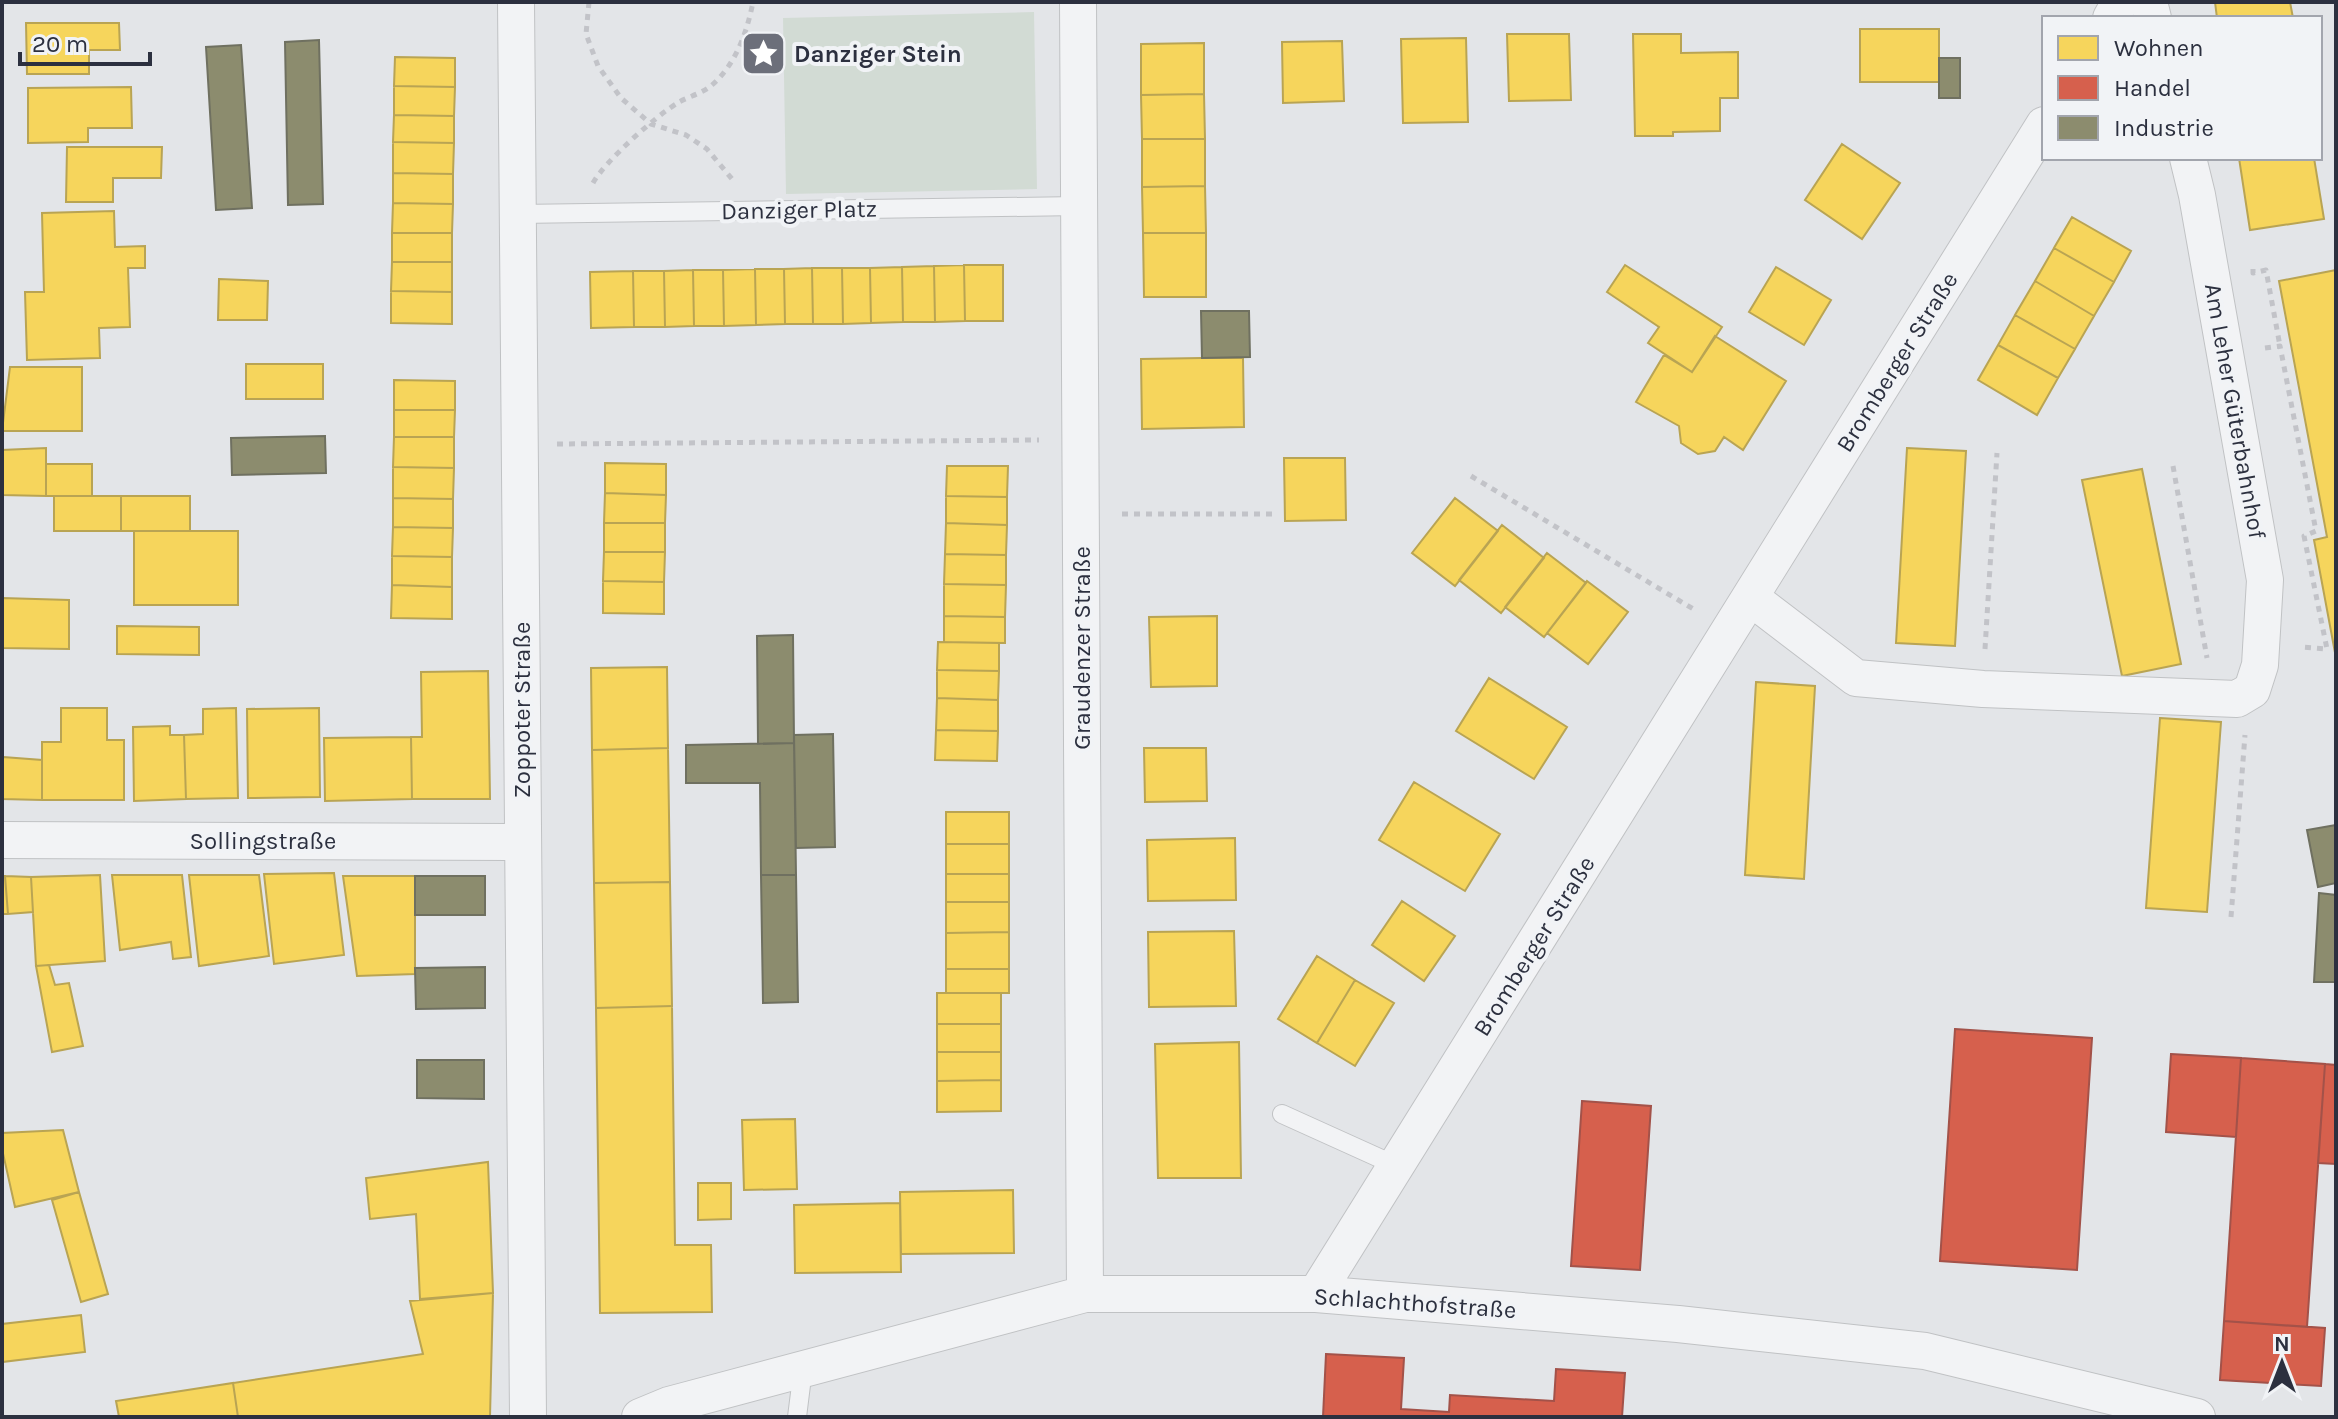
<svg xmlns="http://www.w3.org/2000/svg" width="2338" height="1419" viewBox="0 0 2338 1419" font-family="Karla,sans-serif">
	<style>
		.green { fill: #d2dbd4 }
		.homes { fill: #f6d55c; stroke: #b9a453; stroke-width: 2 }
		.shops { fill: #d6604d; stroke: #a35249; stroke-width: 2 }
		.industry { fill: #8c8c6e; stroke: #6f7060; stroke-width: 2 }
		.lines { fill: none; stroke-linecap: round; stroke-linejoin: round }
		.service-casing { stroke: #c0c2c4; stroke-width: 20 }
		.minor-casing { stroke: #c0c2c4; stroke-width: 38 }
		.path { stroke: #c2c3c8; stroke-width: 5; stroke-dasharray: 6 6; stroke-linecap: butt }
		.service { stroke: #f2f3f5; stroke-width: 18 }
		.minor { stroke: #f2f3f5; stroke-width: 36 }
		.labels { text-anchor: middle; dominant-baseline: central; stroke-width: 8; stroke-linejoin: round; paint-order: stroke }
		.poi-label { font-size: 24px; font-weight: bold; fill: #2c303f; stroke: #f1f3f6; text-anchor: start }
		.street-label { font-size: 24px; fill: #2c303f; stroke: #f1f3f6 }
	</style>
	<rect width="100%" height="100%" fill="#e3e5e8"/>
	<!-- green -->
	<path class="green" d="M 1034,12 L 1037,189 L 786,194 L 783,18 Z"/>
	<!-- homes -->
	<path class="homes" d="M 2215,2 L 2290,2 L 2293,18 L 2217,18 Z
		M 26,23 L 119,23 L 120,50 L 89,50 L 89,74 L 27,74 Z
		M 1860,29 L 1939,29 L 1939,82 L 1860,82 Z
		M 1507,34 L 1569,34 L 1571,100 L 1509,101 Z
		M 1633,34 L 1681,34 L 1681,53 L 1738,52 L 1738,98 L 1720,98 L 1720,131 L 1673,132 L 1673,136 L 1635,136 Z
		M 1466,38 L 1468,122 L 1403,123 L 1401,39 Z
		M 1342,41 L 1344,101 L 1283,103 L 1282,42 Z
		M 1204,43 L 1204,94 L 1141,95 L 1141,44 Z
		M 395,57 L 455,58 L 455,87 L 394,86 Z
		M 394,86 L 455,87 L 454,116 L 394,115 Z
		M 131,87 L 132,128 L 88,128 L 88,142 L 28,143 L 28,88 Z
		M 1204,94 L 1205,139 L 1142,139 L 1141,95 Z
		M 394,115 L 454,116 L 454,143 L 393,142 Z
		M 1142,139 L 1205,139 L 1205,186 L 1142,187 Z
		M 393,142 L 454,143 L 453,174 L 393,173 Z
		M 1842,144 L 1900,183 L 1862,239 L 1805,200 Z
		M 67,147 L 162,147 L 161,178 L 113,178 L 113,202 L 66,202 Z
		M 2239,158 L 2314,158 L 2324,219 L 2250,230 Z
		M 393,173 L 453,174 L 453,204 L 393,203 Z
		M 1205,186 L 1206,233 L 1143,233 L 1142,187 Z
		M 393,203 L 453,204 L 452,233 L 392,233 Z
		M 114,211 L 115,247 L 145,246 L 145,268 L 128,268 L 130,327 L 99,328 L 100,358 L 27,360 L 25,292 L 44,292 L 42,213 Z
		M 2072,217 L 2131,251 L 2114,282 L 2054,248 Z
		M 392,233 L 452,233 L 452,262 L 392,262 Z
		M 1143,233 L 1206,233 L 1206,297 L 1144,297 Z
		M 2054,248 L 2114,282 L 2094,316 L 2035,281 Z
		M 392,262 L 452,262 L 452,292 L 391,291 Z
		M 964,265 L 1003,265 L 1003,321 L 965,321 Z
		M 964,265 L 965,321 L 935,322 L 934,266 Z
		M 1625,265 L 1722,327 L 1692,372 L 1648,343 L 1659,327 L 1607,292 Z
		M 934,266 L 935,322 L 903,322 L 902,267 Z
		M 902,267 L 903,322 L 871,323 L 870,268 Z
		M 1776,267 L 1831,300 L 1804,345 L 1749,312 Z
		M 812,268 L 842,268 L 843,324 L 813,324 Z
		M 812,268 L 813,324 L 785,324 L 784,269 Z
		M 842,268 L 870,268 L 871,323 L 843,324 Z
		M 755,269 L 784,269 L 785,324 L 756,325 Z
		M 755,269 L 756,325 L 724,326 L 723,270 Z
		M 693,270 L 723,270 L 724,326 L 694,326 Z
		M 693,270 L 694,326 L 665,327 L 664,271 Z
		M 2336,270 L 2336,658 L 2314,540 L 2327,537 L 2279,281 Z
		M 633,271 L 664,271 L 665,327 L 634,327 Z
		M 633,271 L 634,327 L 591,328 L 590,272 Z
		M 219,279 L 268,281 L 267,320 L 218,320 Z
		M 2035,281 L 2094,316 L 2075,349 L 2015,315 Z
		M 391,291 L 452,292 L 452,324 L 391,323 Z
		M 2015,315 L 2075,349 L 2058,378 L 1998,345 Z
		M 1715,336 L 1786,381 L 1743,450 L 1724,437 L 1715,451 L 1698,454 L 1681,443 L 1679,426 L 1636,402 L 1664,355 L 1692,372 Z
		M 1998,345 L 2058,378 L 2037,415 L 1978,380 Z
		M 1202,358 L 1243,358 L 1244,427 L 1142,429 L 1141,359 Z
		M 246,364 L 323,364 L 323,399 L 246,399 Z
		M 10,367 L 82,367 L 82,431 L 2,431 Z
		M 394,380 L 455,381 L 455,410 L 394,410 Z
		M 394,410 L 455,410 L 454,437 L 394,437 Z
		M 394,437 L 454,437 L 454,468 L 393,467 Z
		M 46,448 L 46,496 L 2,495 L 2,450 Z
		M 1907,448 L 1966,451 L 1955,646 L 1896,643 Z
		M 1284,458 L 1345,458 L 1346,520 L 1285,521 Z
		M 605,463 L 666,464 L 666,495 L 605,493 Z
		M 46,464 L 92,464 L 92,496 L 46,496 Z
		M 947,466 L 1008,466 L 1007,497 L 946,496 Z
		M 393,467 L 454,468 L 453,499 L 393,498 Z
		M 2142,469 L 2181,664 L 2122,676 L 2082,480 Z
		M 605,493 L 666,495 L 665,523 L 604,523 Z
		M 54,496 L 121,496 L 121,531 L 54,531 Z
		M 121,496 L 190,496 L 190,531 L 121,531 Z
		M 946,496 L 1007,497 L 1007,525 L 946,523 Z
		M 393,498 L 453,499 L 453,528 L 393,527 Z
		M 1455,498 L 1498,531 L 1455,586 L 1412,553 Z
		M 604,523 L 665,523 L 665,552 L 604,552 Z
		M 946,523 L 1007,525 L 1006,555 L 945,554 Z
		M 1502,525 L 1544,558 L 1501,613 L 1459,580 Z
		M 393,527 L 453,528 L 452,557 L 392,556 Z
		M 134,531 L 238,531 L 238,605 L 134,605 Z
		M 604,552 L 665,552 L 664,582 L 603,581 Z
		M 1547,553 L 1586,583 L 1544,637 L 1505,607 Z
		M 945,554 L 1006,555 L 1006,585 L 944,584 Z
		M 392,556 L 452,557 L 452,587 L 392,585 Z
		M 603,581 L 664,582 L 664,614 L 603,613 Z
		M 1587,581 L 1628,612 L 1588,664 L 1547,633 Z
		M 944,584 L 1006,585 L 1005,617 L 944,616 Z
		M 392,585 L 452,587 L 452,619 L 391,618 Z
		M 2,598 L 69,600 L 69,649 L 2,648 Z
		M 944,616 L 1005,617 L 1005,643 L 944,642 Z
		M 1217,616 L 1217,686 L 1151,687 L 1149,617 Z
		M 117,626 L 199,627 L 199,655 L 117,654 Z
		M 938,642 L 999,643 L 999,671 L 937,670 Z
		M 667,667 L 668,748 L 592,750 L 591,668 Z
		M 937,670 L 999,671 L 998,700 L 937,698 Z
		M 488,671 L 490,799 L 412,799 L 411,737 L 422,737 L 421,672 Z
		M 1489,678 L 1567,727 L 1534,779 L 1456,731 Z
		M 1756,682 L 1815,686 L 1804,879 L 1745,875 Z
		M 937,698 L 998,700 L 998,731 L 936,730 Z
		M 61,708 L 107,708 L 107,740 L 124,740 L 124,800 L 42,800 L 42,742 L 61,742 Z
		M 236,708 L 238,798 L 186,799 L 184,735 L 203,734 L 203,709 Z
		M 319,708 L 320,797 L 248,798 L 247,709 Z
		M 2160,718 L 2221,722 L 2207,912 L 2146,908 Z
		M 170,726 L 170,735 L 184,735 L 186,799 L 134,801 L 133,727 Z
		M 936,730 L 998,731 L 997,761 L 935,760 Z
		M 411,737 L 412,799 L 325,801 L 324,738 Z
		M 668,748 L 670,882 L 594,883 L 592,750 Z
		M 1144,748 L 1206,748 L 1207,801 L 1145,802 Z
		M 3,757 L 42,760 L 42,800 L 2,799 Z
		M 1414,782 L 1500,834 L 1465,891 L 1379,840 Z
		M 946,812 L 1009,812 L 1009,844 L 946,844 Z
		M 1235,838 L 1236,900 L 1148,901 L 1147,840 Z
		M 946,844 L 1009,844 L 1009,874 L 946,874 Z
		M 334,873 L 344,955 L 274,964 L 264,874 Z
		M 946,874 L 1009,874 L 1009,902 L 946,902 Z
		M 100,875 L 105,961 L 36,966 L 31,877 Z
		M 112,875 L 182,875 L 191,957 L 173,959 L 171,942 L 120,950 Z
		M 189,875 L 259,875 L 269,956 L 199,966 Z
		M 2,876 L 5,876 L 8,914 L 2,914 Z
		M 5,876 L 31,877 L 33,912 L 8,914 Z
		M 343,876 L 415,876 L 415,974 L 357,976 Z
		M 670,882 L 672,1006 L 596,1008 L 594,883 Z
		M 1402,901 L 1455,936 L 1424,981 L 1372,945 Z
		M 946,902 L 1009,902 L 1009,932 L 946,933 Z
		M 1234,931 L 1236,1006 L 1149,1007 L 1148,932 Z
		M 1009,932 L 1009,969 L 946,969 L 946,933 Z
		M 1317,956 L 1355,980 L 1317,1043 L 1278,1019 Z
		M 49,965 L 55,985 L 69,983 L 83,1046 L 52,1052 L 36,966 Z
		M 946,969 L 1009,969 L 1009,993 L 946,993 Z
		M 1355,980 L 1394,1003 L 1355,1066 L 1317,1043 Z
		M 937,993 L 1001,993 L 1001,1024 L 937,1024 Z
		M 672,1006 L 675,1245 L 711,1245 L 712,1312 L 600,1313 L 596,1008 Z
		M 937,1024 L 1001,1024 L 1001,1052 L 937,1052 Z
		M 1239,1042 L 1241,1178 L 1158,1178 L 1155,1044 Z
		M 937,1052 L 1001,1052 L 1001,1080 L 937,1081 Z
		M 1001,1080 L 1001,1111 L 937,1112 L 937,1081 Z
		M 795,1119 L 797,1189 L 744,1190 L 742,1120 Z
		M 63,1130 L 79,1192 L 15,1207 L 2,1149 L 2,1133 Z
		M 488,1162 L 493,1293 L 420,1299 L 416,1214 L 370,1219 L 366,1178 Z
		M 698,1183 L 731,1183 L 731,1219 L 698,1220 Z
		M 1013,1190 L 1014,1253 L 901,1254 L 900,1192 Z
		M 79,1192 L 108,1294 L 81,1302 L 52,1200 Z
		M 900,1203 L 901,1272 L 795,1273 L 794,1205 Z
		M 493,1293 L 490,1417 L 238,1417 L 233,1383 L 423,1354 L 410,1301 Z
		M 81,1315 L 85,1352 L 2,1362 L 2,1324 Z
		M 233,1383 L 238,1417 L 119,1417 L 116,1401 Z"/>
	<!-- shops -->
	<path class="shops" d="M 1955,1029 L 2092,1038 L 2077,1270 L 1940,1261 Z
		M 2171,1054 L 2241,1058 L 2236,1137 L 2166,1132 Z
		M 2241,1058 L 2325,1064 L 2307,1327 L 2224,1321 Z
		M 2325,1064 L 2336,1065 L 2336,1164 L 2318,1163 Z
		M 1582,1101 L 1651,1106 L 1640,1270 L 1571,1266 Z
		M 2224,1321 L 2325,1328 L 2321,1386 L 2220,1380 Z
		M 1326,1354 L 1404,1358 L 1401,1409 L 1449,1412 L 1450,1395 L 1554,1401 L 1556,1369 L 1625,1373 L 1622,1417 L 1323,1417 Z"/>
	<!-- industry -->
	<path class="industry" d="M 319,40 L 323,204 L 288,205 L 285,42 Z
		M 241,45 L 252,208 L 216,210 L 206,47 Z
		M 1939,58 L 1960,58 L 1960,98 L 1939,98 Z
		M 1201,311 L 1249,311 L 1250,357 L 1202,358 Z
		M 325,436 L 326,473 L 232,475 L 231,438 Z
		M 793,635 L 794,743 L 758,744 L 757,636 Z
		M 833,734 L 835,847 L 796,848 L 794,735 Z
		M 794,743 L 796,875 L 761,875 L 760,783 L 686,783 L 686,745 Z
		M 2336,825 L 2336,883 L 2318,887 L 2307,830 Z
		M 761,875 L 796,875 L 798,1002 L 763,1003 Z
		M 415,876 L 485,876 L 485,915 L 415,915 Z
		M 2319,893 L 2336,895 L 2336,982 L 2314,982 Z
		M 485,967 L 485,1008 L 416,1009 L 415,968 Z
		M 417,1060 L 484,1060 L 484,1099 L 417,1098 Z"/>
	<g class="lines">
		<defs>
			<path id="service" d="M 518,214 L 1079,206
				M 1282,1114 L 1397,1166
				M 797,1417 L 803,1369"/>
			<path id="minor" d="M 516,2 L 528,1417
				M 1078,2 L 1085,1294
				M 2149,2 L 2153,18
				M 2111,18 L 2120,2
				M 1751,598 L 1856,678 L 1983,689 L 2237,699 L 2252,690 L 2260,665 L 2265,580 L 2197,195 L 2188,158
				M 2,840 L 523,842
				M 1316,1294 L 2044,125
				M 640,1417 L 669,1405 L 1085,1294 L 1316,1294 L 1678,1324 L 1925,1351 L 2197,1417"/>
		</defs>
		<!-- service casing -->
		<use href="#service" class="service-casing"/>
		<!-- minor casing -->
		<use href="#minor" class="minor-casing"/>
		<!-- path -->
		<path class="path" d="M 589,2 L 586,34 L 598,66 L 621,98 L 651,124 L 686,135 L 707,149 L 732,179
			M 593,183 C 605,161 657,115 679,102 C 690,96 703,93 712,85 C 736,64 747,32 753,2
			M 2253,269 L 2253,273 L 2266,270 L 2280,346
			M 2265,348 L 2280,346 L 2316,531 L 2304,536 L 2327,649 L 2301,647
			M 557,444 L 1039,440
			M 2173,466 L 2207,658
			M 1471,476 L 1695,610
			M 1122,514 L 1273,514
			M 1985,649 L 1997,453
			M 2231,917 L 2245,735"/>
		<!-- service -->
		<use href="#service" class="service"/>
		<!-- minor -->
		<use href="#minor" class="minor"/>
	</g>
	<!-- icons -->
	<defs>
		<symbol id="sight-square" viewBox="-11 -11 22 22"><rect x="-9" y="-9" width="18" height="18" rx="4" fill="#6c6f7a" stroke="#f1f3f6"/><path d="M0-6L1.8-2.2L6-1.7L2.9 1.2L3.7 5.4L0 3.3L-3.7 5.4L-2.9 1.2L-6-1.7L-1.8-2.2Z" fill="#fff"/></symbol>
	</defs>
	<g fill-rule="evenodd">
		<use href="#sight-square" x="738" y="28" width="51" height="51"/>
	</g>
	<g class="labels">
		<!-- poi labels -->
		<g class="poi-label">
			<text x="794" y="54">Danziger Stein</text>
		</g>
		<!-- street labels -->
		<g class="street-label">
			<text transform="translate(799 210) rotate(-1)">Danziger Platz</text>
			<text transform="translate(1897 362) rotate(-58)">Bromberger Straße</text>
			<text transform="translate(2235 411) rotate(80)">Am Leher Güterbahnhof</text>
			<text transform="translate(1082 648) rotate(-90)">Graudenzer Straße</text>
			<text transform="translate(522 710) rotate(-90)">Zoppoter Straße</text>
			<text x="263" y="841">Sollingstraße</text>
			<text transform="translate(1534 946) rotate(-58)">Bromberger Straße</text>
			<text transform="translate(1415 1303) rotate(4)">Schlachthofstraße</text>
		</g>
	</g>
	<!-- border -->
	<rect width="2338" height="1419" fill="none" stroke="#2c303f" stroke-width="8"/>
	<!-- legend -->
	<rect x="2042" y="16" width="280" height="144" fill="#f1f3f6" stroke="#a2a5ad" stroke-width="2"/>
	<rect x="2058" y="36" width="40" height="24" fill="#f6d55c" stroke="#a2a5ad" stroke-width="2"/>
	<text x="2114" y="56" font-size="24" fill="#2c303f">Wohnen</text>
	<rect x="2058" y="76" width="40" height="24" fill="#d6604d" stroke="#a2a5ad" stroke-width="2"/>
	<text x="2114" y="96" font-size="24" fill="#2c303f">Handel</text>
	<rect x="2058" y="116" width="40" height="24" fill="#8c8c6e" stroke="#a2a5ad" stroke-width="2"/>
	<text x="2114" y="136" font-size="24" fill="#2c303f">Industrie</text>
	<!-- north arrow -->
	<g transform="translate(2282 1363)" stroke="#f1f3f6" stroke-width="6" paint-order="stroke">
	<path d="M0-6L14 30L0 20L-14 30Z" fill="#2c303f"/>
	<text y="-12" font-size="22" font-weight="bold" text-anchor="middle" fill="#2c303f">N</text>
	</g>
	<!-- scale -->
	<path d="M20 52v12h130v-12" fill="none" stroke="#2c303f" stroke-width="4"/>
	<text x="32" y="52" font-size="24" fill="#2c303f" stroke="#f1f3f6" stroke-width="6" paint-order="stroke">20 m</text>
</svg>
